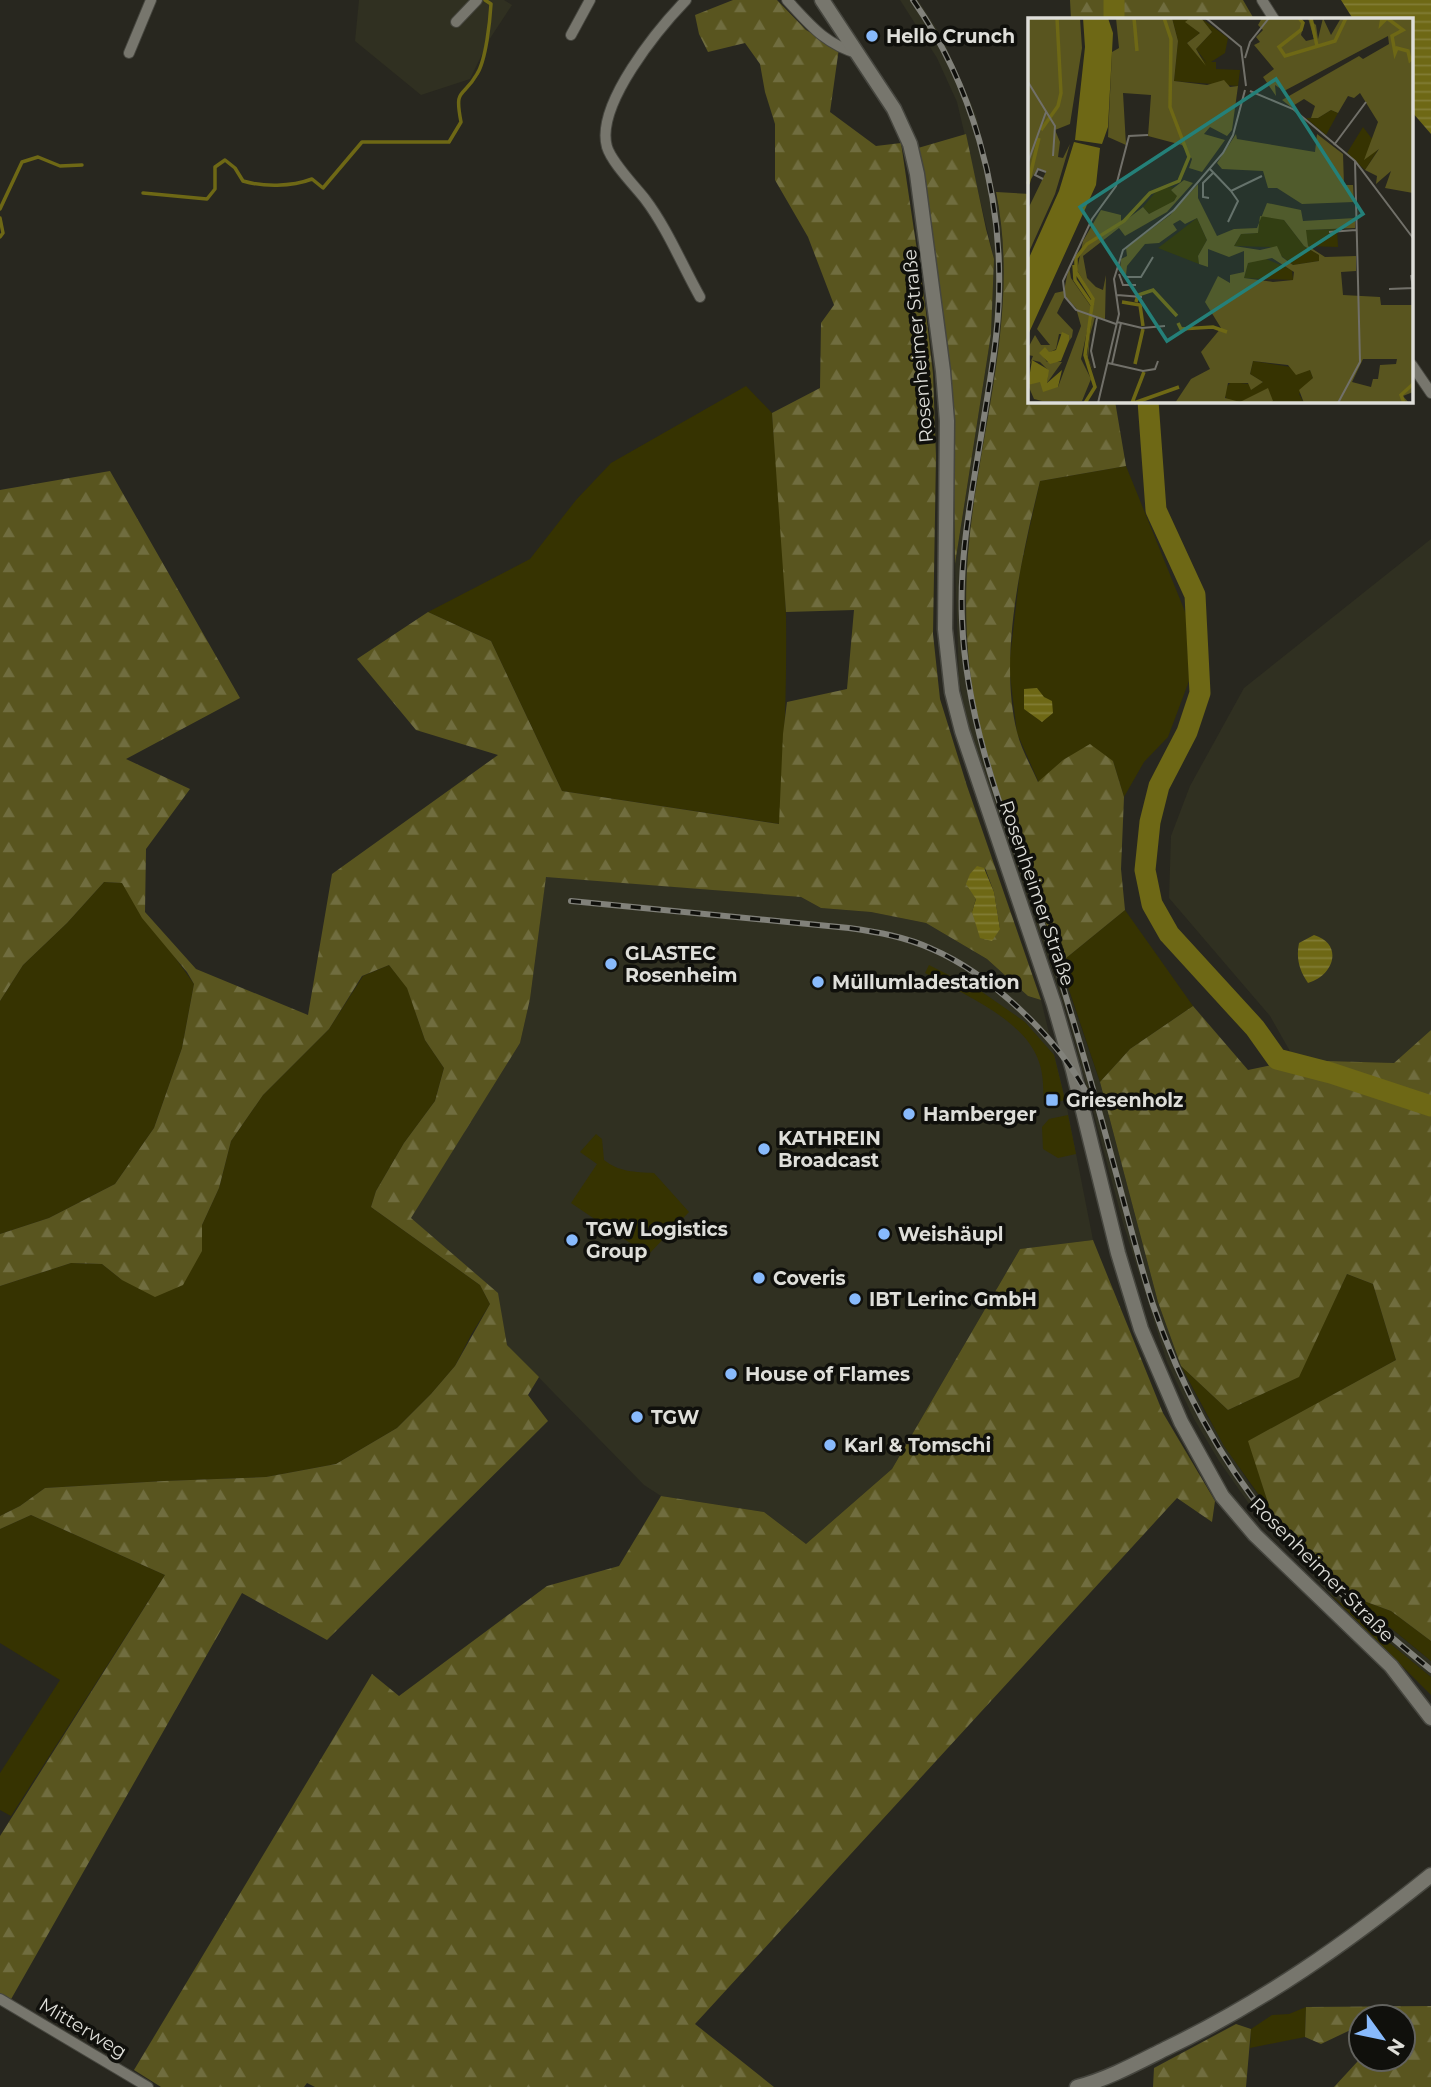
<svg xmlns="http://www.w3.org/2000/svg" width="1431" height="2087" viewBox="0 0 1431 2087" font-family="Montserrat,sans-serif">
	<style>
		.built { fill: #303021 }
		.grass { fill: #363301 }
		.forest { fill: url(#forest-firs); fill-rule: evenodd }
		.water { fill: url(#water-rules) }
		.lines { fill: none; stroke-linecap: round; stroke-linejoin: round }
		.stream { stroke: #6e6815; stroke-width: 3.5 }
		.river { stroke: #6e6815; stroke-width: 21 }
		.street-casing { stroke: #46463f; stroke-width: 12 }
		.secondary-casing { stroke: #46463f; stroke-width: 17 }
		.street { stroke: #77766d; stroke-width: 10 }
		.secondary { stroke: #77766d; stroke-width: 14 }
		.rail-casing { stroke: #81817a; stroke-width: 6 }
		.rail { stroke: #10100c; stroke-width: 3.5; stroke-dasharray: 10; stroke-linecap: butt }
		.poi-dot { fill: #88bafc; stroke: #10100c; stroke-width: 2.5 }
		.labels { text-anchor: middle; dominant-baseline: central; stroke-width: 7; stroke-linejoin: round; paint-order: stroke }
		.poi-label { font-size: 19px; font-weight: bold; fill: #deded9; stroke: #10100c; text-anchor: start }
		.street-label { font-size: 19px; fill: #deded9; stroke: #10100c }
		.inset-river { fill: none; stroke: #6e6815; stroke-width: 3.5 }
		.inset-road { fill: none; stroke: #717069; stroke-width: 2 }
		.view { fill: #248079; fill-opacity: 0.15; stroke: #248079; stroke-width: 3.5 }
		.inset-edge { fill: none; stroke: #deded9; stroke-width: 3.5 }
	</style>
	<defs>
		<pattern id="forest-firs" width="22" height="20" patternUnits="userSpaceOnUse" patternTransform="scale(1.75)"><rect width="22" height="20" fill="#59551f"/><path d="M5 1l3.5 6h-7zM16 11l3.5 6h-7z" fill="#706d3f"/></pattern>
		<pattern id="water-rules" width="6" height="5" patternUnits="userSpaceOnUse" patternTransform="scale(1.75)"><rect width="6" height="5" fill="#6e6815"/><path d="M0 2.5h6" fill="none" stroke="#827d36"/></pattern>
	</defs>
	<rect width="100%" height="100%" fill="#28271f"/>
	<!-- built -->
	<path class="built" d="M 359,0 L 504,0 L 512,5 L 489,40 L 470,79 L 421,95 L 355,41 Z
		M 900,0 L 918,0 L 942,37 L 976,115 L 1000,214 L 1004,259 L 1002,335 L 968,553 L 967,621 L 977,715 L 993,770 L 1100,1082 L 1158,1302 L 1181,1366 L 1205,1413 L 1249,1483 L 1271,1512 L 1353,1597 L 1431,1661 L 1431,1677 L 1329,1593 L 1252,1508 L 1219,1461 L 1194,1419 L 1167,1362 L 1123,1223 L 1068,1017 L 966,718 L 959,679 L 955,564 L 991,334 L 994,259 L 957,102 L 937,58 Z
		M 1431,539 L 1431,1030 L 1394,1063 L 1295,1060 L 1270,1016 L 1169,898 L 1171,836 L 1190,786 L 1244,688 Z
		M 546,876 L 801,897 L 821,908 L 871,912 L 926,923 L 987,959 L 1028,996 L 1041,1000 L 1066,1103 L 1093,1240 L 1020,1249 L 892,1469 L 806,1544 L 764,1512 L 661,1496 L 644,1485 L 507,1345 L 497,1293 L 410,1218 L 520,1043 L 530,999 Z"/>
	<!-- grass -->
	<path class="grass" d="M 746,386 L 772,413 C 777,480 784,548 786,616 C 787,685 784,755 780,824 L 562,791 L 491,641 L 428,612 L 530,559 L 576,500 L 611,463 Z
		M 1126,466 L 1186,614 L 1189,681 L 1168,737 L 1144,762 L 1124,797 L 1113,761 L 1063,760 L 1039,783 L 1017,733 L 1009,667 L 1020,571 L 1040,481 Z
		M 104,882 L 122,883 L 194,984 L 182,1048 L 154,1128 L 115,1184 L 49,1218 L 0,1234 L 0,1001 L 23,965 L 67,923 Z
		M 1125,910 L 1193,1006 L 1130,1049 L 1100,1082 L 1060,963 Z
		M 389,965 L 407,987 L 425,1040 L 444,1068 L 435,1101 L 404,1143 L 376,1191 L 371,1207 L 480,1285 L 490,1304 L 471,1335 L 455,1366 L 431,1394 L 397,1428 L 336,1464 L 266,1477 L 164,1481 L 45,1488 L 20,1506 L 0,1516 L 0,1286 L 71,1263 L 102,1264 L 122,1280 L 202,1251 L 202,1225 L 219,1188 L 231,1141 L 263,1095 L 329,1029 L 363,976 Z
		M 929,965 L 982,992 L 1025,1022 L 1054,1055 L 1065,1100 L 1044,1106 C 1043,1092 1044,1075 1039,1062 C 1025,1019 962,994 925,973 Z
		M 1068,1115 L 1076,1154 L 1058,1158 L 1043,1149 L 1042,1127 L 1049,1119 Z
		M 596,1134 L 602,1139 L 604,1160 C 619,1172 635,1172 654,1173 L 689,1212 L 648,1255 L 571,1203 L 597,1164 L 580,1152 Z
		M 1347,1274 L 1373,1284 L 1396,1360 L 1249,1441 L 1271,1512 L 1224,1446 L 1181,1366 L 1228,1410 L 1298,1377 Z
		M 31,1515 L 165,1575 L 11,1816 L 0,1810 L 0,1773 L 60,1680 L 0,1643 L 0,1529 Z
		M 1329,1593 L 1431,1677 L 1431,1695 Z
		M 1353,1597 L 1391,1611 L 1431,1641 L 1431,1661 Z
		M 1306,2007 L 1305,2037 L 1250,2048 L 1251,2029 L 1272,2015 L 1289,2014 Z"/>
	<!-- forest -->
	<path class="forest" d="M 733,0 L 777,0 L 806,30 L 839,48 L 830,112 L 876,146 L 901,143 L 925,304 L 933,374 L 936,456 L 933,634 L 940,699 L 967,786 L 1041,1000 L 1028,996 L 987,959 L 926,923 L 871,912 L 821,908 L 801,897 L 546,877 L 530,999 L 520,1043 L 411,1218 L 498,1293 L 507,1345 L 539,1377 L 528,1395 L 548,1421 L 327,1640 L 242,1593 L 10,2001 L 0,1994 L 0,1836 L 165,1575 L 31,1515 L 0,1529 L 0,1516 L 20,1506 L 45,1488 L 164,1481 L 266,1477 L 336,1464 L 397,1428 L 431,1394 L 455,1366 L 490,1304 L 480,1285 L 371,1207 L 376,1191 L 404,1143 L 435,1101 L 444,1068 L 425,1040 L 407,988 L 389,965 L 362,976 L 329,1029 L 263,1095 L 231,1141 L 219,1188 L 202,1225 L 202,1251 L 183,1285 L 155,1297 L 122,1280 L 102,1264 L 71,1263 L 0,1286 L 0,1234 L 49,1218 L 115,1184 L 154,1128 L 182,1048 L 194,984 L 187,972 L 142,918 L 122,883 L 104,882 L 67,923 L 23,965 L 0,1001 L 0,490 L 110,471 L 240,698 L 126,759 L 190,789 L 146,849 L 145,912 L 196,969 L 308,1015 L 332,874 L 498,755 L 416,730 L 357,659 L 428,612 L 491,641 L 562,791 L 779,824 L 783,734 L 787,702 L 847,689 L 854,610 L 786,612 L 772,413 L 820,388 L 821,323 L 834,305 L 808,237 L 775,180 L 775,124 L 765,92 L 760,64 L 745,43 L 708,52 L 699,34 L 695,15 ZM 985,868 L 994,892 L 1000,929 L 972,912 Z
		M 1070,0 L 1243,0 L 1254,19 L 1071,19 Z
		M 966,134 L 986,229 L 994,259 L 991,334 L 955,564 L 953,396 L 941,297 L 918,148 Z
		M 996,192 L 1030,194 L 1030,401 L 1115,401 L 1126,466 L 1040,481 C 1022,556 998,656 1017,732 C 1021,749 1031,766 1038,782 L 1063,760 L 1090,744 L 1113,761 L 1124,797 L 1121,869 L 1125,910 L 1060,963 C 1032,882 997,801 978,717 C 966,665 964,607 968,554 C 978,432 1021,315 996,192 Z
		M 1193,1006 L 1248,1070 L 1295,1060 L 1394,1063 L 1431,1030 L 1431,1641 L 1391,1611 L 1353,1597 L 1271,1512 L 1248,1441 L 1396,1360 L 1373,1284 L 1347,1274 L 1299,1377 L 1228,1410 L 1181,1366 L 1158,1302 L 1100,1082 L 1130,1049 Z
		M 1093,1240 L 1163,1413 L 1215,1501 L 1212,1522 L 1177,1498 L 695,2024 L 774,2087 L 315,2087 L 307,2083 L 304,2087 L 161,2087 L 134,2070 L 372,1674 L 399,1696 L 547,1586 L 619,1566 L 661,1496 L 764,1512 L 806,1544 L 892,1469 L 1020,1249 Z
		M 1431,2006 L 1431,2087 L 1334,2087 L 1358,2061 L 1403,2059 L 1403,2017 L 1361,2017 L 1361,2025 L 1321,2044 L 1305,2037 L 1306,2007 Z
		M 1236,2024 L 1251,2029 L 1246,2087 L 1153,2087 L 1154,2068 Z"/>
	<!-- water -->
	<path class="water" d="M 1341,0 L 1431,0 L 1431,134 L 1412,112 L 1412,19 L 1353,19 Z
		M 1037,688 L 1044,697 L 1052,701 L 1053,713 L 1042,722 L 1024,709 L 1024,689 Z
		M 977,866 L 984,868 L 994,892 L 1000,929 L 992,941 L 980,938 L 972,912 L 976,899 L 966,884 L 970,874 Z
		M 1314,935 C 1344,944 1334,976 1308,983 C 1299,970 1296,958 1299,943 Z"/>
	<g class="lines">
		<!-- stream -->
		<path class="stream" d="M 143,193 L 207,199 L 215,189 L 215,167 L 225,160 L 235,168 L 243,181 C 263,187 291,187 312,179 L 323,188 L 362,142 L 449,142 L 461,122 C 454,86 463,99 477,74 C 486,60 490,21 491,4 L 485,0
			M 0,209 L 22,162 L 38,157 L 60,166 L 82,165
			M 0,218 L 3,233 L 0,237"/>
		<!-- river -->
		<path class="river" d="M 1114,19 L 1114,0
			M 1148,401 L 1156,510 L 1195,595 L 1200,693 L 1187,732 L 1159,786 L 1150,822 L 1145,870 L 1152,904 L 1169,934 L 1255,1028 L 1277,1059 L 1331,1073 L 1431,1106"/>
		<defs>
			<path id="street" d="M 686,0 C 659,28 595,105 607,147 C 612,163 634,185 645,199 C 667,228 682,265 700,297
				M 787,0 C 811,26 825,44 859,54
				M 1262,0 L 1274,19
				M 456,22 L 477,0
				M 571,35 L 590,0
				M 129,53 L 151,0
				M 1412,365 L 1431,393
				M 0,1999 L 148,2087"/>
			<path id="secondary" d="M 822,0 L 894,109 L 910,144 L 917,174 L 943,371 L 947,421 L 945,629 L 952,692 L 962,731 L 1054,1004 L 1073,1070 L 1118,1253 L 1141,1329 L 1181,1422 L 1222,1496 L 1255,1535 L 1391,1666 L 1431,1718
				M 1077,2087 C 1108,2079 1137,2063 1165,2049 C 1263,2002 1347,1943 1431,1875"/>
		</defs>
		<!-- street casing -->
		<use href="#street" class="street-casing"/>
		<!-- secondary casing -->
		<use href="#secondary" class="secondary-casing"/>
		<!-- street -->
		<use href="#street" class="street"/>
		<!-- secondary -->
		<use href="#secondary" class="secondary"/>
		<defs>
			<path id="rail" d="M 913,0 C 972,84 1002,192 999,294 C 998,339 989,385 982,430 C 972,493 959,555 962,620 C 967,744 1021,855 1058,971 C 1079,1038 1098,1106 1116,1173 C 1128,1217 1139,1262 1153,1305 C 1179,1382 1219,1458 1271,1521 C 1318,1577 1375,1624 1431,1670
				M 571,901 L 849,928 C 878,932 906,937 932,949 C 990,974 1058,1038 1087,1094"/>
		</defs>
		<!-- rail casing -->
		<use href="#rail" class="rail-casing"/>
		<!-- rail -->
		<use href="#rail" class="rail"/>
	</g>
	<!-- markers -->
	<g class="poi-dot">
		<circle cx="872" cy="36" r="7"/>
		<circle cx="611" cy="964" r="7"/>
		<circle cx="818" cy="982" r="7"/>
		<rect x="1045" y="1093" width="14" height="14" rx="3.5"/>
		<circle cx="909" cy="1114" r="7"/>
		<circle cx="764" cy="1149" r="7"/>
		<circle cx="884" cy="1234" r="7"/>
		<circle cx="572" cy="1240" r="7"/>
		<circle cx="759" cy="1278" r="7"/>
		<circle cx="855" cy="1299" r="7"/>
		<circle cx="731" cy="1374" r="7"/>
		<circle cx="637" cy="1417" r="7"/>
		<circle cx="830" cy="1445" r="7"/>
	</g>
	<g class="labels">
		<!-- poi labels -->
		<g class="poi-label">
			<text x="886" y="36">Hello Crunch</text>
			<text x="625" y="953">GLASTEC<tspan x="625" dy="22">Rosenheim</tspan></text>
			<text x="832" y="982">Müllumladestation</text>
			<text x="1066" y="1100">Griesenholz</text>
			<text x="923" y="1114">Hamberger</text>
			<text x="778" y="1138">KATHREIN<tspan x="778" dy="22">Broadcast</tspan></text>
			<text x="586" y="1229">TGW Logistics<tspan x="586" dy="22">Group</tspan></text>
			<text x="898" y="1234">Weishäupl</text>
			<text x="773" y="1278">Coveris</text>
			<text x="869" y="1299">IBT Lerinc GmbH</text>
			<text x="745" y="1374">House of Flames</text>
			<text x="651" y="1417">TGW</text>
			<text x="844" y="1445">Karl &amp; Tomschi</text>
		</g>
		<!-- street labels -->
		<g class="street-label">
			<text transform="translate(918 346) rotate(-95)">Rosenheimer Straße</text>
			<text transform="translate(1037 893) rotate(71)">Rosenheimer Straße</text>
			<text transform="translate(1322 1570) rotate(45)">Rosenheimer Straße</text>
			<text transform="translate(83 2028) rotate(31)">Mitterweg</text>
		</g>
	</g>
	<!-- overview -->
	<g transform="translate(1028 18)">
		<rect width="385" height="385" fill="#28271f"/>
		<path d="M 144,0 L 162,0 L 158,4 L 172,15 L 159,25 L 179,45 L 168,31 L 184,14 L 173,0 L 200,20 L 197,35 L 183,44 L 188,44 L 188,51 L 212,52 L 210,68 L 146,63 L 150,23 ZM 303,92 L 310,95 L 298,117 L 278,100 L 290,100 ZM 335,109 L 351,130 L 337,152 L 319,135 ZM 146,169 L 143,172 L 150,178 L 141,188 L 121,196 L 115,189 L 131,170 ZM 240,197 L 256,202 L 276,228 L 291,237 L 291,243 L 265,247 L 242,229 L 206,228 L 213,216 L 230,215 L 232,198 ZM 169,200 L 179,222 L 170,238 L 171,246 L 130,230 ZM 309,211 L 310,229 L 280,228 L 277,212 ZM 236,240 L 264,252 L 265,262 L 216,260 L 220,245 ZM 225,343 L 282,352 L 285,360 L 271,376 L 276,385 L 242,385 L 226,379 L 212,384 L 199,382 L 195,373 L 203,364 L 230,367 L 235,364 L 222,356 Z" fill="#363301"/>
		<path d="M 0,0 L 52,0 L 54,30 L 42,106 L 27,112 L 32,124 L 30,139 L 35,140 L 42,126 L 27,176 L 0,236 L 0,191 L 18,154 L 10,150 L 0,166 ZM 88,0 L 144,0 L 150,23 L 146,63 L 179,67 L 196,62 L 202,69 L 210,68 L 204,112 L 199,118 L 182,109 L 176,116 L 197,122 L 174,154 L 161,150 L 164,141 L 154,127 L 120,118 L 123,77 L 95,75 L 98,127 L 80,119 L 84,34 L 91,30 ZM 162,0 L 173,0 L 184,14 L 168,31 L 178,48 L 159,25 L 172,15 L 157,4 ZM 234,0 L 272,0 L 276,5 L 273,17 L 278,23 L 286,21 L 280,0 L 288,7 L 290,21 L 295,0 L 303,17 L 313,0 L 385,0 L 385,175 L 357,170 L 363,153 L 348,166 L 349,158 L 337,152 L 351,131 L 336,142 L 350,104 L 332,75 L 326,80 L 320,78 L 310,95 L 303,92 L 290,100 L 283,100 L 287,88 L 276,81 L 263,89 L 254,82 L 331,38 L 335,41 L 361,26 L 360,18 L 256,73 L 247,67 L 248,78 L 235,59 L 246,51 L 226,27 L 232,24 L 228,19 L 235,12 L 230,7 ZM 208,116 L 209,121 L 287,134 L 289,116 L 315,136 L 316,167 L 325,167 L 326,184 L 274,186 L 249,170 L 240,170 L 235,153 L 194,151 L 189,145 ZM 156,162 L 165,165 L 139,194 L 97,218 L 91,210 L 55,238 L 59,260 L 68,269 L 75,272 L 78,257 L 77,301 L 67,299 L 62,317 L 60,340 L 66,355 L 59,339 L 66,281 L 49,252 L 55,223 L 73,192 L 93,197 L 93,206 L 115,189 L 121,196 L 146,183 L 149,178 L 143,172 ZM 170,166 L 170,180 L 189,218 L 206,211 L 229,210 L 239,185 L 273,192 L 275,203 L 327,200 L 327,210 L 278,212 L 280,228 L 297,239 L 328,238 L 328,253 L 313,254 L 315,277 L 352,279 L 353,287 L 385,287 L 385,374 L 375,378 L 381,385 L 276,385 L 271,372 L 285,360 L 282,352 L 268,357 L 260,347 L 225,343 L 222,356 L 235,364 L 223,372 L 220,365 L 200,365 L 197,380 L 212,384 L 240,370 L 245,383 L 242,385 L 147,385 L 163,361 L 182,351 L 173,334 L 193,310 L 177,284 L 190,258 L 202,265 L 202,257 L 216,254 L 216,233 L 201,239 L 180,231 L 180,249 L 171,246 L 170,238 L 179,222 L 169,200 L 157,206 L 152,202 L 145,206 L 149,212 L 131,225 L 117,226 L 99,248 L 98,257 L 92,251 L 93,241 L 99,238 L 98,230 L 142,197 ZM 232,198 L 256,202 L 276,228 L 291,237 L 291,243 L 265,247 L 254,239 L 249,228 L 232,232 L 206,228 L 213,216 L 230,215 ZM 244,240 L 266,254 L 265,262 L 245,264 L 216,260 L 220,245 ZM 335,341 L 369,341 L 368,346 L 352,347 L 350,361 L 345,361 L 343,369 L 324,364 ZM 41,248 L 43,260 L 64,290 L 53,341 L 63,361 L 54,383 L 14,383 L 6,381 L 0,367 L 10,363 L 30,369 L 53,308 L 48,290 L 37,278 L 29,295 L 45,312 L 44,319 L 41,323 L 41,317 L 31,316 L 28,331 L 15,338 L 19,344 L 34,344 L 19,365 L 20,352 L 12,344 L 4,342 L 0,350 L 5,338 L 0,337 L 0,330 L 7,317 L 13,327 L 22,327 L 9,311 L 27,275 L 36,273 Z" fill="#59551f" fill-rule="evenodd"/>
		<path d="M 55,0 L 80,0 L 85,15 L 80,109 L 74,126 L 47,122 L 57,29 ZM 46,124 L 72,130 L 68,167 L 0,317 L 0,242 L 31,173 ZM 34,314 L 41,317 L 41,323 L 33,343 L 22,346 L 11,335 L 17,329 L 21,334 L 28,332 ZM 4,342 L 21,352 L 19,365 L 34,352 L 30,369 L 15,374 L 12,364 L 0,367 Z" fill="#6e6815"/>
		<path class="inset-river" d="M 106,0 L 109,33M 271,0 L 275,5 L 273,12 L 251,29 L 257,38 L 307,23 L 318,0M 283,0 L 289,28M 354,0 L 353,6 L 359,0 L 375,12 L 364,18 L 367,35 L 369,30 L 380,33 L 382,42 L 385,39M 13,112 L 30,88 L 33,75 L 29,0M 0,166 L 11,120M 46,247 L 47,262 L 65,288M 94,284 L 112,287 L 115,308M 108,284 L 110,277 L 125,272 L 149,298M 150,305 L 153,311 L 185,309 L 199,314M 107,346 L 115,311M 57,385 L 67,369 L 57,337 L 65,281 L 48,254 L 48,240 L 59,226 L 96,203 L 122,175 L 151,163 L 161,139 L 142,89 L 143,21 L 136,0M 104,385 L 116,354M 106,385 L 151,369M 376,385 L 373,377 L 385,366"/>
		<path class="inset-road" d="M 178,0 L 213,29 L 218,68M 217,40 L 222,24 L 241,0M 0,64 L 27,108 L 25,138M 222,73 L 265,91 L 327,143 L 385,220M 306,127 L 338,84M 0,144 L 18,94M 181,150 L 203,173 L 234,158M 15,161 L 7,157 L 10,151 L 18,154M 181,180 L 175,179 L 175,165 L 185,155M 200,204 L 210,183 L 203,173M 301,214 L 328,212M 91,251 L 97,259 L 113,259 L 125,239M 91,256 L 95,267 L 108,267M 361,271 L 385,270 L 383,257M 89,277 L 114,279M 89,304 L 114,310 L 137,308M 88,306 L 48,292 L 37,279 L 35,263 L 64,201 L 88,168 L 101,118 L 120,117M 80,345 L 115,353 L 127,351 L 130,343M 84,346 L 93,305M 67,350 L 63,333 L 69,300M 70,385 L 91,296 L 86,261 L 95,232 L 146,192 L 195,135 L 205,117 L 217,72M 310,385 L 332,344 L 327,143"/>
		<path class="view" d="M 248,61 L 335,196 L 139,323 L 52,189 Z"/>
		<rect width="385" height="385" class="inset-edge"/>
	</g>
	<!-- north arrow -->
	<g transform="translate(1382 2038) rotate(123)"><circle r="33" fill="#10100c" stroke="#62625e" stroke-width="2"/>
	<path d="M0-5L12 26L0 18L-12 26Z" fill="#88bafc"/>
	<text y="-10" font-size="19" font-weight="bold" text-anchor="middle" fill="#deded9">N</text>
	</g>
</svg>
